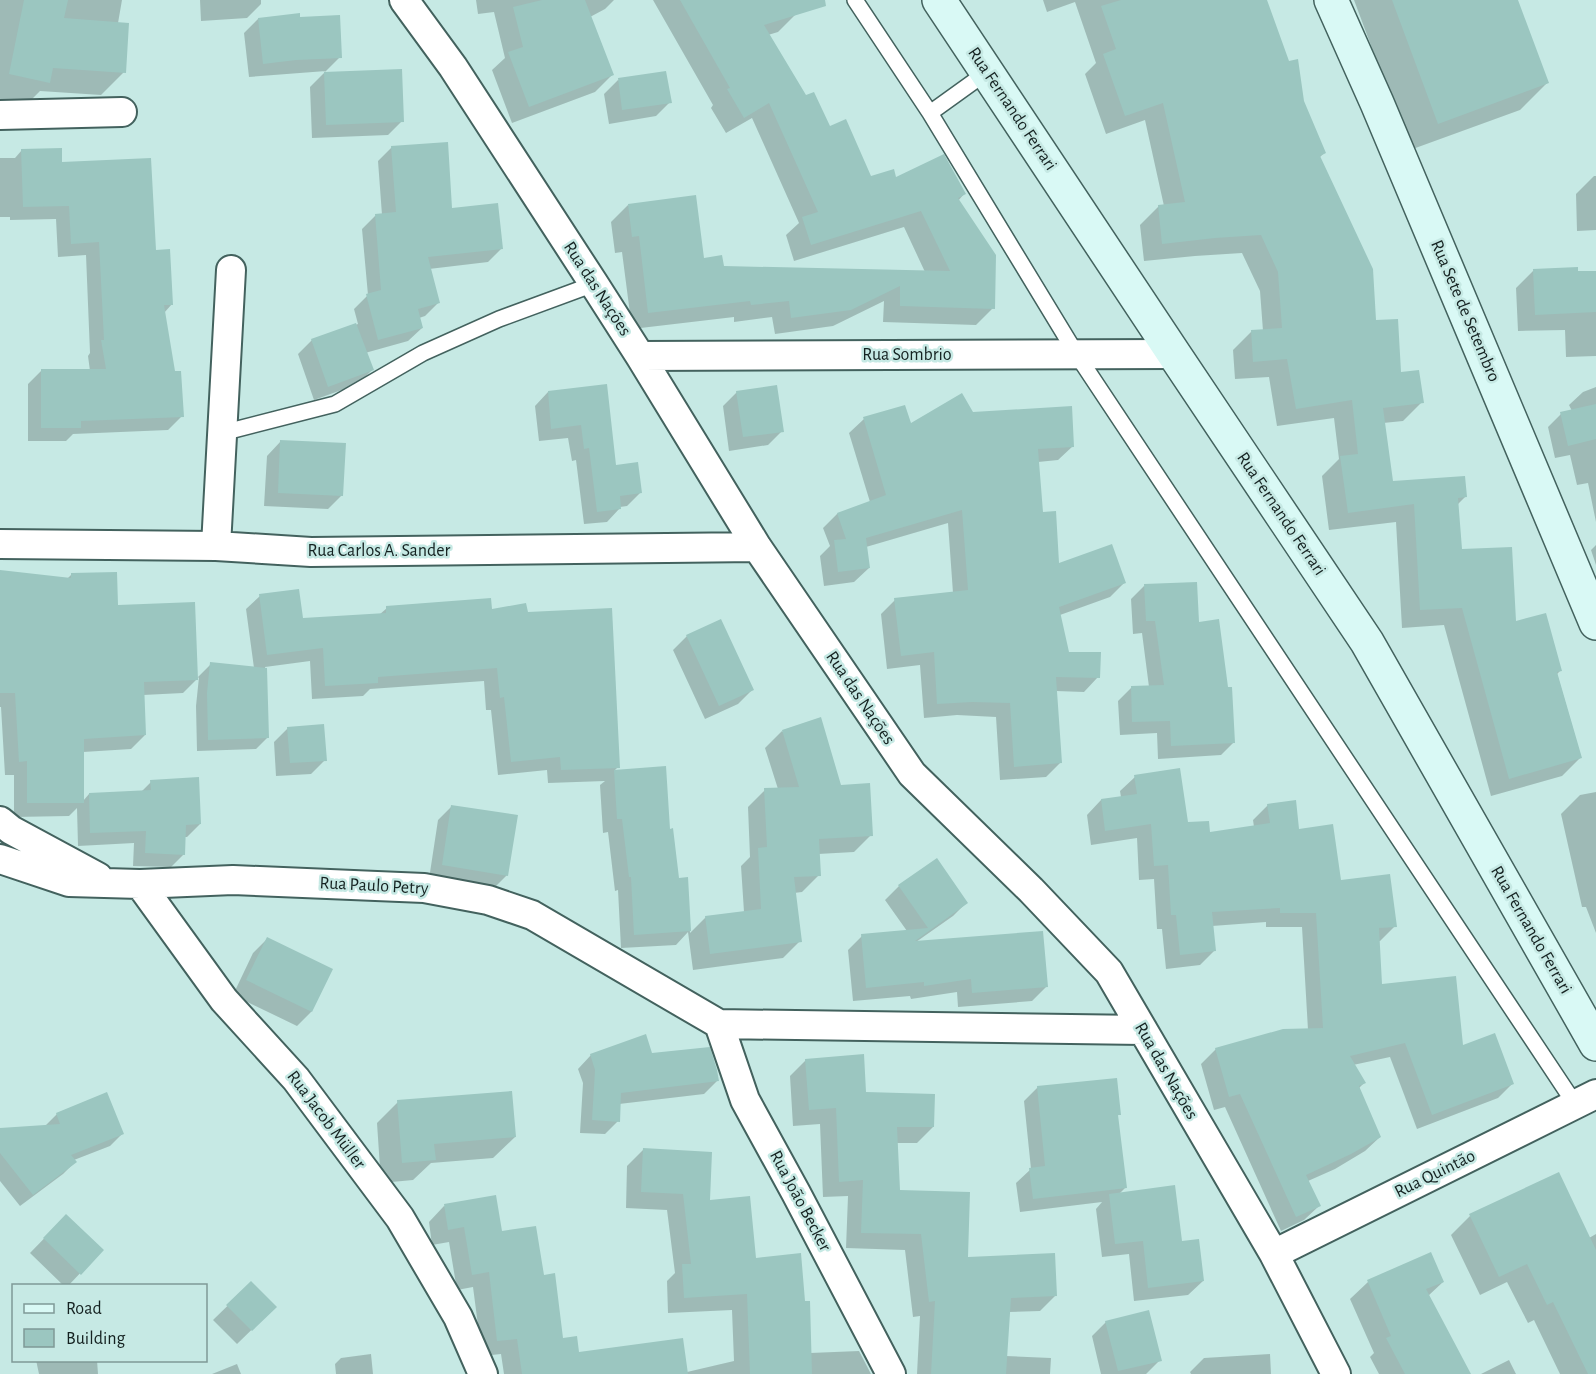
<svg xmlns="http://www.w3.org/2000/svg" width="1596" height="1374" viewBox="0 0 1596 1374" font-family="'Alegreya Sans',sans-serif">
	<style>
		.shadow { fill: #0003 }
		.building { fill: #9bc6c0 }
		.lines { fill: none; stroke-linecap: round; stroke-linejoin: round }
		.service-casing { stroke: #43625e; stroke-width: 18 }
		.minor-casing { stroke: #43625e; stroke-width: 32 }
		.secondary-casing { stroke: #43625e; stroke-width: 36 }
		.service { stroke: #fff; stroke-width: 15 }
		.minor { stroke: #fff; stroke-width: 28 }
		.secondary { stroke: #d9f9f5; stroke-width: 33 }
		.labels { text-anchor: middle; dominant-baseline: central; stroke-width: 5; stroke-linejoin: round; paint-order: stroke }
		.street-label { font-size: 18px; fill: #152221; stroke: #c6e9e4 }
	</style>
	<rect width="100%" height="100%" fill="#c6e9e4"/>
	<!-- shadow -->
	<path class="shadow" d="M 0,0 L 122,0 L 118,23 L 124,72 L 101,95 L 40,91 L 26,105 L 0,99 Z
		M 200,0 L 261,0 L 261,4 L 247,18 L 201,21 Z
		M 476,0 L 614,0 L 605,9 L 590,17 L 612,75 L 595,92 L 512,123 L 492,70 L 505,58 L 494,12 L 478,14 Z
		M 653,0 L 791,0 L 795,15 L 778,32 L 768,35 L 806,97 L 870,178 L 895,179 L 964,194 L 958,201 L 993,308 L 976,325 L 883,322 L 884,301 L 833,326 L 775,334 L 772,317 L 734,322 L 734,317 L 632,329 L 622,252 L 615,253 L 611,222 L 628,205 L 703,259 L 722,267 L 925,272 L 904,227 L 794,261 L 786,235 L 799,223 L 752,118 L 726,133 L 711,108 L 713,105 Z
		M 1043,0 L 1254,0 L 1303,101 L 1324,153 L 1319,158 L 1375,321 L 1400,374 L 1422,402 L 1403,421 L 1383,423 L 1392,482 L 1466,496 L 1457,505 L 1461,551 L 1515,623 L 1560,671 L 1557,674 L 1581,757 L 1562,776 L 1491,796 L 1444,625 L 1402,628 L 1396,522 L 1329,530 L 1322,476 L 1339,459 L 1334,418 L 1277,426 L 1269,377 L 1235,379 L 1233,350 L 1252,331 L 1263,331 L 1260,291 L 1242,253 L 1195,256 L 1144,261 L 1140,225 L 1159,206 L 1164,206 L 1145,120 L 1106,134 L 1085,74 L 1096,63 L 1075,2 L 1047,12 Z
		M 1354,0 L 1516,0 L 1547,83 L 1520,110 L 1410,150 Z
		M 258,19 L 299,19 L 340,57 L 324,73 L 402,121 L 388,135 L 312,138 L 310,87 L 326,71 L 249,77 L 244,33 Z
		M 618,80 L 670,102 L 656,116 L 609,124 L 604,94 Z
		M 392,147 L 451,209 L 501,249 L 488,262 L 429,269 L 438,303 L 425,316 L 419,318 L 422,328 L 408,341 L 365,353 L 372,370 L 358,384 L 314,400 L 298,354 L 312,340 L 358,324 L 354,309 L 368,295 L 362,229 L 375,216 L 382,215 L 378,161 Z
		M 22,150 L 61,164 L 154,252 L 172,304 L 164,313 L 182,416 L 168,430 L 73,434 L 66,441 L 28,441 L 28,384 L 42,370 L 90,371 L 88,356 L 90,353 L 86,255 L 58,257 L 56,219 L 10,220 L 10,217 L 0,217 L 0,158 L 15,158 Z
		M 1594,176 L 1596,176 L 1596,230 L 1577,231 L 1576,194 Z
		M 1533,271 L 1596,272 L 1596,356 L 1566,357 L 1565,330 L 1518,331 L 1516,288 Z
		M 606,386 L 615,467 L 640,493 L 627,506 L 620,507 L 620,508 L 607,522 L 584,524 L 576,460 L 572,461 L 568,438 L 539,441 L 535,406 L 548,392 Z
		M 1596,387 L 1596,522 L 1588,483 L 1577,485 L 1570,455 L 1555,458 L 1548,427 L 1561,414 L 1572,411 L 1569,405 L 1583,392 Z
		M 737,392 L 782,431 L 768,445 L 729,451 L 723,406 Z
		M 972,414 L 1073,446 L 1058,460 L 1038,462 L 1042,514 L 1058,565 L 1124,583 L 1110,597 L 1060,615 L 1068,653 L 1098,677 L 1084,692 L 1056,691 L 1061,762 L 1046,777 L 1000,780 L 996,717 L 957,715 L 924,718 L 920,665 L 887,669 L 881,614 L 895,600 L 953,593 L 948,523 L 866,547 L 869,568 L 854,582 L 824,586 L 820,556 L 830,546 L 823,528 L 837,514 L 870,502 L 849,433 L 864,419 L 910,426 Z
		M 281,441 L 342,495 L 328,509 L 264,506 L 267,456 Z
		M 1596,545 L 1596,565 L 1591,550 Z
		M 0,572 L 67,579 L 71,575 L 117,607 L 197,678 L 211,664 L 254,668 L 246,609 L 260,596 L 302,620 L 379,615 L 387,608 L 491,611 L 527,614 L 618,767 L 614,771 L 664,768 L 668,830 L 678,879 L 687,879 L 690,933 L 706,917 L 744,912 L 741,866 L 750,857 L 748,807 L 765,790 L 778,789 L 765,748 L 782,731 L 840,786 L 871,835 L 854,852 L 818,854 L 819,875 L 802,892 L 794,893 L 800,941 L 783,958 L 693,970 L 688,932 L 676,945 L 621,948 L 618,890 L 615,891 L 608,832 L 603,833 L 600,785 L 605,781 L 548,783 L 547,770 L 498,775 L 491,710 L 486,710 L 484,681 L 370,689 L 363,696 L 312,699 L 310,661 L 265,667 L 268,737 L 256,749 L 197,751 L 196,706 L 199,677 L 183,693 L 143,695 L 145,735 L 131,749 L 83,752 L 83,801 L 89,794 L 141,792 L 151,782 L 200,824 L 187,837 L 184,837 L 184,854 L 171,867 L 133,866 L 134,843 L 78,846 L 77,808 L 69,816 L 14,817 L 14,775 L 5,775 L 1,707 L 0,707 Z
		M 1144,586 L 1197,623 L 1234,742 L 1221,755 L 1158,759 L 1157,733 L 1120,735 L 1118,701 L 1131,688 L 1149,687 L 1142,633 L 1133,634 L 1131,599 Z
		M 687,636 L 752,690 L 738,704 L 705,719 L 673,650 Z
		M 288,728 L 325,760 L 311,774 L 276,776 L 274,742 Z
		M 1135,777 L 1187,824 L 1209,833 L 1254,827 L 1253,820 L 1268,805 L 1298,831 L 1339,882 L 1395,926 L 1380,941 L 1378,941 L 1381,986 L 1512,1084 L 1498,1098 L 1417,1129 L 1390,1057 L 1353,1065 L 1364,1083 L 1359,1088 L 1380,1137 L 1365,1151 L 1335,1169 L 1308,1181 L 1319,1206 L 1304,1220 L 1281,1231 L 1225,1107 L 1214,1110 L 1201,1064 L 1216,1049 L 1308,1030 L 1302,927 L 1266,927 L 1266,922 L 1212,926 L 1214,951 L 1200,965 L 1166,969 L 1162,929 L 1157,929 L 1154,879 L 1139,880 L 1137,838 L 1091,845 L 1087,815 L 1101,800 L 1121,797 L 1120,791 Z
		M 1596,792 L 1596,933 L 1586,907 L 1582,907 L 1561,814 L 1580,795 Z
		M 452,806 L 507,875 L 493,889 L 429,879 L 438,820 Z
		M 899,886 L 967,902 L 953,916 L 916,942 L 1046,987 L 1032,1001 L 958,1007 L 957,992 L 911,999 L 910,996 L 853,1001 L 848,950 L 862,936 L 907,931 L 885,900 Z
		M 267,939 L 331,970 L 311,1012 L 297,1026 L 233,995 L 253,953 Z
		M 651,1054 L 717,1081 L 704,1094 L 619,1104 L 618,1121 L 605,1134 L 580,1133 L 583,1083 L 578,1069 L 591,1055 Z
		M 806,1060 L 865,1094 L 933,1127 L 917,1143 L 897,1143 L 899,1192 L 966,1258 L 1056,1295 L 1040,1311 L 1009,1312 L 1006,1356 L 1051,1358 L 1050,1374 L 917,1374 L 920,1316 L 913,1317 L 905,1250 L 846,1248 L 848,1196 L 823,1197 L 820,1124 L 793,1126 L 790,1076 Z
		M 1038,1087 L 1119,1114 L 1117,1117 L 1125,1188 L 1119,1194 L 1181,1243 L 1203,1281 L 1188,1295 L 1134,1301 L 1129,1254 L 1102,1257 L 1096,1209 L 1102,1202 L 1020,1212 L 1016,1183 L 1031,1169 L 1024,1101 Z
		M 398,1102 L 515,1137 L 493,1158 L 431,1163 L 413,1180 L 381,1183 L 377,1123 Z
		M 57,1114 L 122,1134 L 110,1146 L 74,1160 L 75,1162 L 63,1174 L 20,1206 L 0,1181 L 0,1129 L 45,1126 Z
		M 643,1150 L 708,1202 L 755,1260 L 810,1353 L 859,1351 L 871,1374 L 504,1374 L 501,1354 L 482,1356 L 473,1287 L 457,1290 L 449,1242 L 432,1245 L 429,1222 L 444,1206 L 501,1233 L 542,1276 L 562,1340 L 578,1354 L 687,1372 L 734,1361 L 732,1310 L 668,1313 L 667,1281 L 675,1273 L 667,1210 L 626,1208 L 627,1166 Z
		M 66,1216 L 102,1250 L 68,1286 L 64,1286 L 30,1253 Z
		M 1470,1216 L 1589,1238 L 1596,1234 L 1596,1374 L 1560,1374 L 1534,1320 L 1528,1323 L 1507,1282 L 1480,1295 L 1451,1235 Z
		M 1368,1282 L 1443,1282 L 1428,1296 L 1469,1374 L 1379,1374 L 1370,1357 L 1374,1353 L 1350,1299 Z
		M 251,1283 L 275,1307 L 237,1344 L 213,1320 Z
		M 1106,1322 L 1160,1360 L 1146,1374 L 1101,1374 L 1092,1336 Z
		M 371,1354 L 373,1374 L 336,1374 L 335,1364 L 341,1358 Z
		M 1270,1354 L 1271,1374 L 1191,1374 L 1190,1372 L 1204,1358 Z
		M 36,1360 L 97,1360 L 98,1374 L 39,1374 Z
		M 1509,1360 L 1516,1374 L 1481,1374 Z
		M 237,1364 L 241,1374 L 212,1374 Z"/>
	<!-- building -->
	<path class="building" d="M 24,0 L 68,0 L 64,18 L 129,23 L 126,73 L 53,68 L 50,83 L 9,74 Z
		M 542,0 L 585,0 L 614,75 L 529,107 L 508,52 L 523,47 L 513,7 Z
		M 680,0 L 825,0 L 826,6 L 764,25 L 806,95 L 814,92 L 830,126 L 846,119 L 871,176 L 894,169 L 896,177 L 944,154 L 966,194 L 958,198 L 996,255 L 995,309 L 900,306 L 900,286 L 851,310 L 791,318 L 789,301 L 751,305 L 750,301 L 648,313 L 639,236 L 632,237 L 628,204 L 696,195 L 704,258 L 722,255 L 724,266 L 950,271 L 921,211 L 811,245 L 802,217 L 818,212 L 769,103 L 744,118 L 727,89 L 730,88 Z
		M 1121,0 L 1267,0 L 1289,61 L 1298,59 L 1304,101 L 1326,153 L 1320,156 L 1373,269 L 1376,320 L 1398,319 L 1401,372 L 1419,370 L 1424,403 L 1383,408 L 1393,481 L 1465,476 L 1467,497 L 1458,498 L 1462,549 L 1512,547 L 1516,621 L 1546,613 L 1562,671 L 1557,672 L 1582,758 L 1509,779 L 1462,608 L 1420,610 L 1414,504 L 1348,513 L 1340,456 L 1358,454 L 1352,400 L 1296,409 L 1287,359 L 1253,362 L 1251,330 L 1282,328 L 1278,272 L 1261,235 L 1215,238 L 1162,244 L 1158,205 L 1185,202 L 1163,103 L 1125,116 L 1103,54 L 1116,49 L 1101,6 Z
		M 1392,0 L 1518,0 L 1549,83 L 1438,124 Z
		M 300,13 L 300,17 L 340,15 L 342,58 L 296,60 L 263,64 L 258,18 Z
		M 402,69 L 404,122 L 326,125 L 324,72 Z
		M 666,71 L 672,103 L 622,110 L 618,78 Z
		M 448,142 L 452,208 L 498,203 L 503,249 L 428,257 L 440,303 L 418,309 L 423,328 L 378,340 L 366,294 L 381,290 L 375,214 L 396,212 L 391,146 Z
		M 62,148 L 62,162 L 151,158 L 156,250 L 170,249 L 173,305 L 164,305 L 175,371 L 181,371 L 184,417 L 81,421 L 81,428 L 41,428 L 41,369 L 106,369 L 101,340 L 104,340 L 99,242 L 71,244 L 69,206 L 23,207 L 21,149 Z
		M 1578,267 L 1578,271 L 1596,271 L 1596,312 L 1535,315 L 1533,269 Z
		M 356,323 L 374,370 L 328,387 L 311,339 Z
		M 607,384 L 616,465 L 638,462 L 642,493 L 620,496 L 621,509 L 597,512 L 589,448 L 584,449 L 581,425 L 551,429 L 548,391 Z
		M 777,385 L 784,432 L 743,437 L 736,391 Z
		M 962,393 L 973,412 L 1072,406 L 1074,447 L 1038,449 L 1043,512 L 1056,511 L 1059,563 L 1112,544 L 1126,583 L 1059,607 L 1069,652 L 1101,652 L 1100,678 L 1056,677 L 1062,763 L 1014,767 L 1010,703 L 972,702 L 937,704 L 934,652 L 901,656 L 894,598 L 968,590 L 962,510 L 866,538 L 870,568 L 838,572 L 834,540 L 846,539 L 837,513 L 886,495 L 863,417 L 905,405 L 911,423 Z
		M 1596,404 L 1596,439 L 1568,446 L 1560,412 Z
		M 280,440 L 346,443 L 343,496 L 278,493 Z
		M 0,570 L 71,578 L 71,573 L 117,572 L 118,605 L 195,602 L 198,680 L 144,682 L 146,735 L 84,739 L 84,803 L 27,803 L 27,761 L 19,762 L 15,693 L 0,693 Z
		M 1197,582 L 1199,622 L 1219,619 L 1228,687 L 1232,687 L 1235,743 L 1171,746 L 1170,721 L 1132,722 L 1131,686 L 1164,685 L 1155,621 L 1146,621 L 1144,584 Z
		M 299,589 L 303,618 L 386,613 L 386,606 L 491,598 L 492,609 L 526,603 L 528,612 L 612,608 L 620,768 L 561,770 L 560,757 L 511,762 L 504,697 L 500,698 L 497,668 L 378,677 L 378,683 L 325,686 L 323,648 L 267,655 L 259,594 Z
		M 721,619 L 754,690 L 719,706 L 686,635 Z
		M 210,662 L 267,668 L 269,738 L 208,740 L 207,693 Z
		M 821,717 L 841,785 L 870,783 L 873,836 L 819,839 L 821,876 L 794,877 L 802,942 L 710,954 L 705,916 L 761,909 L 758,848 L 767,847 L 764,788 L 799,787 L 782,730 Z
		M 324,724 L 327,761 L 290,763 L 287,727 Z
		M 666,766 L 670,829 L 673,828 L 679,878 L 688,877 L 691,931 L 634,935 L 631,877 L 629,877 L 622,819 L 617,819 L 614,770 Z
		M 1180,768 L 1188,822 L 1209,821 L 1210,832 L 1270,823 L 1267,804 L 1296,800 L 1299,829 L 1333,824 L 1341,880 L 1390,874 L 1397,927 L 1379,928 L 1382,984 L 1456,976 L 1463,1045 L 1495,1033 L 1514,1084 L 1432,1115 L 1405,1043 L 1350,1056 L 1366,1083 L 1359,1086 L 1381,1137 L 1351,1154 L 1306,1175 L 1321,1206 L 1296,1217 L 1240,1094 L 1229,1097 L 1215,1048 L 1283,1029 L 1323,1028 L 1316,913 L 1280,913 L 1280,908 L 1212,912 L 1216,951 L 1180,955 L 1176,915 L 1171,915 L 1168,865 L 1154,866 L 1151,824 L 1105,831 L 1101,799 L 1137,794 L 1134,775 Z
		M 199,777 L 201,824 L 186,825 L 185,855 L 145,853 L 146,831 L 90,833 L 89,793 L 151,790 L 150,780 Z
		M 451,805 L 518,815 L 508,876 L 442,865 Z
		M 937,858 L 968,903 L 915,941 L 1043,931 L 1048,987 L 972,993 L 971,979 L 924,986 L 924,982 L 866,988 L 861,934 L 928,928 L 898,885 Z
		M 267,937 L 333,969 L 312,1012 L 246,980 Z
		M 646,1034 L 652,1053 L 710,1047 L 717,1070 L 719,1081 L 621,1093 L 620,1122 L 592,1120 L 595,1070 L 590,1054 Z
		M 864,1054 L 866,1092 L 935,1094 L 934,1127 L 897,1127 L 900,1190 L 970,1192 L 968,1257 L 1055,1253 L 1057,1296 L 1011,1298 L 1006,1374 L 931,1374 L 935,1301 L 929,1302 L 921,1234 L 861,1233 L 863,1180 L 839,1182 L 836,1108 L 809,1110 L 805,1059 Z
		M 1117,1078 L 1121,1115 L 1118,1115 L 1127,1188 L 1033,1199 L 1029,1168 L 1045,1166 L 1037,1086 Z
		M 512,1091 L 516,1137 L 434,1144 L 436,1160 L 402,1163 L 397,1100 Z
		M 107,1092 L 124,1134 L 71,1155 L 77,1162 L 33,1195 L 0,1153 L 0,1128 L 60,1124 L 56,1113 Z
		M 643,1148 L 712,1152 L 710,1200 L 750,1196 L 756,1258 L 801,1253 L 805,1301 L 810,1301 L 812,1374 L 750,1374 L 747,1294 L 684,1298 L 682,1264 L 691,1264 L 683,1194 L 641,1192 Z
		M 1559,1172 L 1596,1250 L 1596,1374 L 1588,1374 L 1553,1302 L 1547,1305 L 1527,1264 L 1499,1277 L 1469,1214 Z
		M 1175,1185 L 1182,1241 L 1199,1239 L 1204,1281 L 1148,1288 L 1143,1241 L 1115,1244 L 1109,1194 Z
		M 496,1195 L 502,1231 L 536,1226 L 544,1275 L 555,1273 L 563,1338 L 577,1336 L 579,1352 L 683,1338 L 688,1374 L 522,1374 L 517,1339 L 497,1341 L 489,1272 L 472,1275 L 464,1227 L 448,1230 L 444,1204 Z
		M 66,1214 L 104,1250 L 81,1275 L 43,1238 Z
		M 1431,1252 L 1444,1282 L 1426,1289 L 1471,1374 L 1405,1374 L 1386,1338 L 1391,1336 L 1367,1280 Z
		M 251,1281 L 277,1307 L 252,1331 L 226,1305 Z
		M 1149,1310 L 1162,1361 L 1118,1371 L 1105,1321 Z"/>
	<g class="lines">
		<defs>
			<path id="service" d="M 855,0 L 930,113 L 1077,355 L 1575,1104
				M 930,113 L 987,72
				M 222,433 L 335,404 L 423,353 L 499,319 L 594,284"/>
			<path id="minor" d="M 404,0 L 453,67 L 594,284 L 640,356 L 757,547 L 912,774 L 1031,890 L 1109,972 L 1274,1254 L 1336,1374
				M 0,115 L 122,112
				M 640,356 L 1174,354
				M 0,544 L 216,546 L 311,552 L 757,547
				M 216,546 L 231,270
				M 0,821 L 11,830 L 98,877
				M 0,859 L 69,882 L 140,884 L 233,880 L 424,888 L 488,900 L 532,915 L 719,1024 L 1143,1030
				M 140,884 L 224,1000 L 296,1079 L 400,1218 L 458,1317 L 483,1374
				M 719,1024 L 745,1100 L 796,1193 L 891,1374
				M 1274,1254 L 1596,1094"/>
			<path id="secondary" d="M 939,0 L 1174,354 L 1367,642 L 1596,1044
				M 1331,0 L 1377,103 L 1596,623"/>
		</defs>
		<!-- service casing -->
		<use href="#service" class="service-casing"/>
		<!-- minor casing -->
		<use href="#minor" class="minor-casing"/>
		<!-- secondary casing -->
		<use href="#secondary" class="secondary-casing"/>
		<!-- service -->
		<use href="#service" class="service"/>
		<!-- minor -->
		<use href="#minor" class="minor"/>
		<!-- secondary -->
		<use href="#secondary" class="secondary"/>
	</g>
	<g class="labels">
		<!-- street labels -->
		<g class="street-label">
			<text transform="translate(1012 109) rotate(56)">Rua Fernando Ferrari</text>
			<text transform="translate(597 289) rotate(57)">Rua das Nações</text>
			<text transform="translate(1465 311) rotate(67)">Rua Sete de Setembro</text>
			<text x="907" y="355">Rua Sombrio</text>
			<text transform="translate(1281 514) rotate(56)">Rua Fernando Ferrari</text>
			<text x="379" y="551">Rua Carlos A. Sander</text>
			<text transform="translate(860 698) rotate(56)">Rua das Nações</text>
			<text transform="translate(374 886) rotate(3)">Rua Paulo Petry</text>
			<text transform="translate(1531 930) rotate(60)">Rua Fernando Ferrari</text>
			<text transform="translate(1166 1071) rotate(60)">Rua das Nações</text>
			<text transform="translate(326 1120) rotate(53)">Rua Jacob Müller</text>
			<text transform="translate(1435 1174) rotate(-26)">Rua Quintão</text>
			<text transform="translate(800 1201) rotate(62)">Rua João Becker</text>
		</g>
	</g>
	<!-- legend -->
	<rect x="12" y="1284" width="195" height="78" fill="#c6e9e4" stroke="#7f9996" stroke-width="1.5"/>
	<rect x="24" y="1304" width="30" height="9" fill="#d9f9f5" stroke="#7f9996" stroke-width="1.5"/>
	<text x="66" y="1314" font-size="18" fill="#152221">Road</text>
	<rect x="24" y="1329" width="30" height="18" fill="#9bc6c0" stroke="#7f9996" stroke-width="1.5"/>
	<text x="66" y="1344" font-size="18" fill="#152221">Building</text>
</svg>
